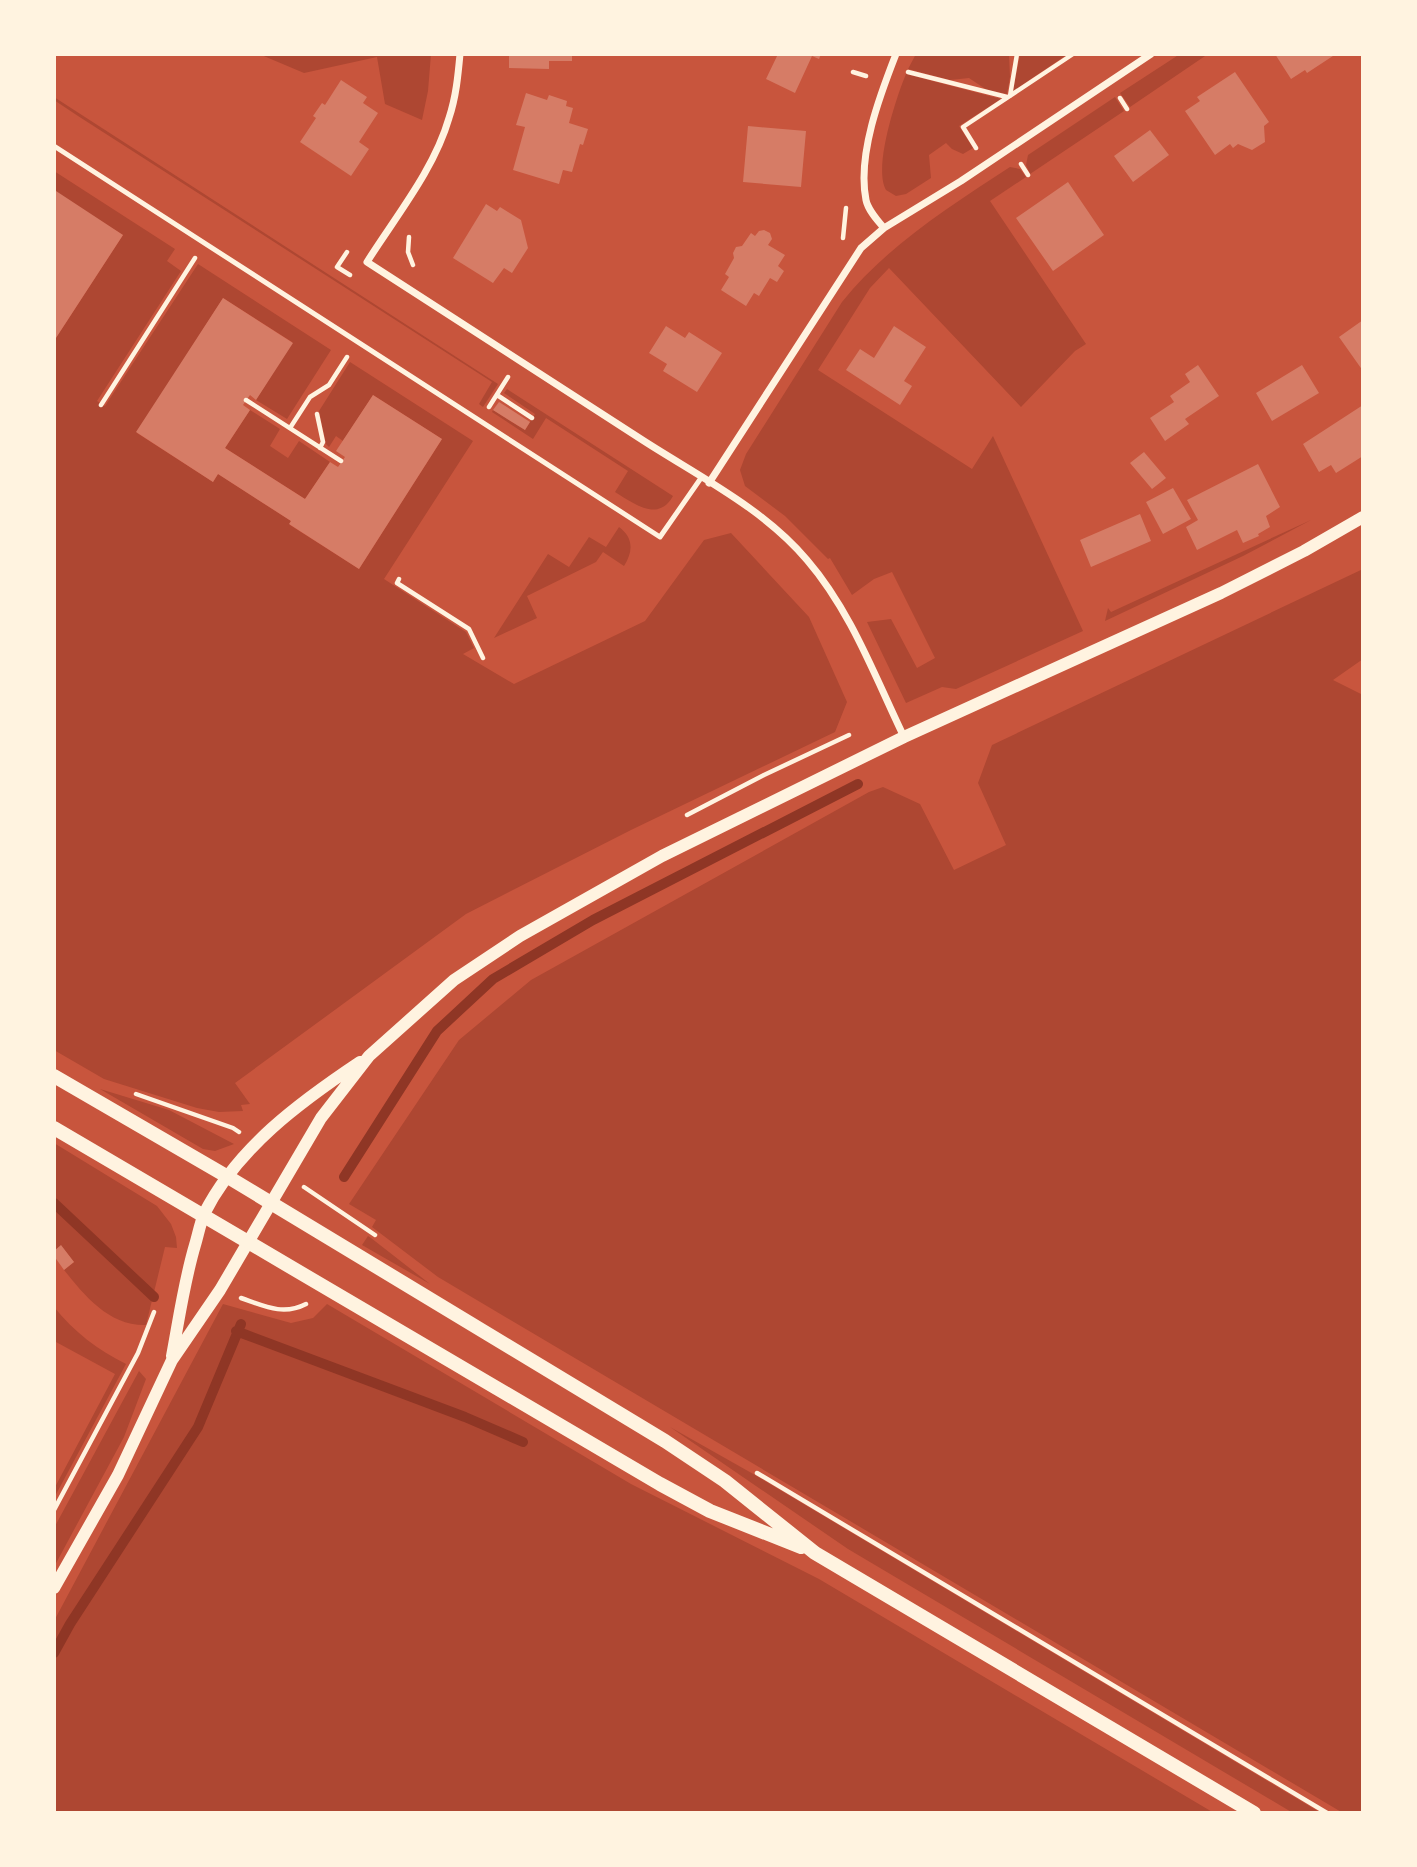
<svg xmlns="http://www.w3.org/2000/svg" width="1417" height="1867" viewBox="0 0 1417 1867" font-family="'Fira Sans',sans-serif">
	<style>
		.green { fill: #ae4732 }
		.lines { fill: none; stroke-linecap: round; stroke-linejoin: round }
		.stream { stroke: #8f3625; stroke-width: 10 }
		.building { fill: #d67c66 }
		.path { stroke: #fff3e0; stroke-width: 4.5 }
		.service { stroke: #fff3e0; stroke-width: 5 }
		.minor { stroke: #fff3e0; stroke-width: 7 }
		.tertiary { stroke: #fff3e0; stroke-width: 12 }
		.secondary { stroke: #fff3e0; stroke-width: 14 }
	</style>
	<rect width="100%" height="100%" fill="#c8553d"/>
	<!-- green -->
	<path class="green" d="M 259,54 L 431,54 L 428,91 L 422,120 L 385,104 L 377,57 L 304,73 Z
		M 916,54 L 1009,54 L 1010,77 L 1007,94 L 987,90 L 969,78 L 950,80 L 908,69 Z
		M 1020,54 L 1068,54 L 1013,91 Z
		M 1180,54 L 1208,54 L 1130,107 L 1120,93 Z
		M 906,74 L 1001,99 L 959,126 L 973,148 L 963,154 L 952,149 L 946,143 L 929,155 L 931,178 L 906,194 L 896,196 L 886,190 C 873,168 896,98 906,74 Z
		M 54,97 L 498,384 L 483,407 L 479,404 L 492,382 L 78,116 L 54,100 Z
		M 1115,97 L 1124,111 L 1030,174 L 1026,165 L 1028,155 Z
		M 1010,167 L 1020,169 L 1026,177 L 990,201 L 1086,344 L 1075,351 L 1021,407 L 889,268 L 870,288 L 818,370 L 972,469 L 993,436 L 1083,631 L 956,689 L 942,687 L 906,703 L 867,622 L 891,619 L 917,668 L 935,658 L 892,572 L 874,579 L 852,595 L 830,558 L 828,559 L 785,516 L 745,486 L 740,470 L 746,454 L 842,302 C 888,245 949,207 1010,167 Z
		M 54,171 L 175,249 L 167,261 L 181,271 L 97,401 L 105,406 L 198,264 L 331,350 L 287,419 L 256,400 L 292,342 L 223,298 L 137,433 L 213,482 L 218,474 L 291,521 L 290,525 L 359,569 L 442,439 L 373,395 L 343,441 L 336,436 L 329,447 L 326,444 L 319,411 L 350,362 L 473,441 L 384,579 L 466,632 L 474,648 L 463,654 L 514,684 L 645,621 L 704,540 L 731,533 L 809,617 L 847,702 L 835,732 L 631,830 L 466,914 L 235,1083 L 250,1104 L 241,1105 L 243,1111 L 219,1112 L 197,1108 L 104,1079 L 54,1050 L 54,341 L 123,235 L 54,193 Z
		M 507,389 L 673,496 C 658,523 633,503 615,492 L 628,471 L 546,418 L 533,439 L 492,412 L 493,410 L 525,430 L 535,414 L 504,393 Z
		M 250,410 L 280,429 L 270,446 L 288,458 L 299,441 L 330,462 L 305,499 L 225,448 Z
		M 1311,520 L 1243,556 L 1105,621 L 1108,608 L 1111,612 Z
		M 619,527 C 634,538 633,552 624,566 L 603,552 L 596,562 L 527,596 L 537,618 L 494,638 L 548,554 L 569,567 L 589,537 L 606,547 Z
		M 1363,569 L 1363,659 L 1333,680 L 1363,695 L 1363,1813 L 1343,1813 L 438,1277 L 372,1227 L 376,1220 L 349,1204 L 459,1040 L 531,980 L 869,792 L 883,787 L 920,804 L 954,870 L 1006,845 L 978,783 L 992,745 Z
		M 100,1089 L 169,1110 L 234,1144 L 215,1151 L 203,1149 Z
		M 54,1143 L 157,1206 L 171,1224 L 176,1237 L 177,1248 L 165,1247 L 146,1325 C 109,1326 85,1296 64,1270 L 74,1262 L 61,1246 L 54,1251 Z
		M 368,1236 L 371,1238 L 430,1284 L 362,1245 Z
		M 223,1304 L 291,1323 L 313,1318 L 327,1304 L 631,1484 L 819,1579 L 1214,1813 L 54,1813 L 54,1621 Z
		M 54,1307 C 74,1332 98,1350 126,1364 L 54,1498 L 54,1489 L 115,1374 L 56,1342 L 54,1340 Z
		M 139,1371 L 146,1379 L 124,1437 L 54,1567 L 54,1528 Z
		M 670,1427 L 755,1475 L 1321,1813 L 1293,1813 L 848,1549 Z"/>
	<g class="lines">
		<!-- stream -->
		<path class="stream" d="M 344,1177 L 437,1031 L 493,979 L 593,920 L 858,784
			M 54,1203 L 154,1297
			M 236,1331 L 465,1417 L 523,1442
			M 54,1653 L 70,1624 L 198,1427 L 241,1324"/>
	</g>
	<!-- building -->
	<path class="building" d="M 509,54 L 572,54 L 572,61 L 549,61 L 549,69 L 509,68 Z
		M 778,54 L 821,54 L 819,59 L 812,56 L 795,93 L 766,79 Z
		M 1275,54 L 1336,54 L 1307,73 L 1305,70 L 1291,79 Z
		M 1235,72 L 1269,122 L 1264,126 L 1265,142 L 1252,150 L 1238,144 L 1233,148 L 1230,144 L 1215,155 L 1185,111 L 1200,101 L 1197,97 Z
		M 341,80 L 367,97 L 363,103 L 378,113 L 359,142 L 369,149 L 351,176 L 300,142 L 316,118 L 313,116 L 322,103 L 325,105 Z
		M 526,93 L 547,100 L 549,95 L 567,101 L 566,106 L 573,108 L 569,123 L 588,129 L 583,145 L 580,144 L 572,172 L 563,170 L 559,184 L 513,170 L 525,127 L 516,125 Z
		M 748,126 L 806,131 L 801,187 L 743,182 Z
		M 1150,130 L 1169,155 L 1133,182 L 1114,156 Z
		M 1068,182 L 1104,235 L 1053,271 L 1016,218 Z
		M 56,191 L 123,235 L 54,341 L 54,193 Z
		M 486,204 L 497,211 L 500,207 L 521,220 L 528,248 L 512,273 L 504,268 L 493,283 L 453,258 Z
		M 764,230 L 770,233 L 772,239 L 768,245 L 785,255 L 778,266 L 784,271 L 777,282 L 770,278 L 759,296 L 754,293 L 746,306 L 721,290 L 729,277 L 725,274 L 734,258 L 733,253 L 736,247 L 742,246 L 751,233 L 755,236 L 759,231 Z
		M 223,298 L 293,343 L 256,400 L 250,395 L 243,405 L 250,410 L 225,448 L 305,499 L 330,462 L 338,467 L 345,457 L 336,451 L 373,395 L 442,439 L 359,569 L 289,524 L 291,521 L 218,474 L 213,482 L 136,432 Z
		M 1363,320 L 1363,371 L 1339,337 Z
		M 666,326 L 685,338 L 689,332 L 722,353 L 697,392 L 663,371 L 667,364 L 649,353 Z
		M 894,326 L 926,347 L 904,381 L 912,386 L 900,405 L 846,370 L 860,349 L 874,358 Z
		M 1198,365 L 1219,396 L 1185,419 L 1189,424 L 1165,441 L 1150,418 L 1174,402 L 1170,396 L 1190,382 L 1185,374 Z
		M 1302,365 L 1319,393 L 1272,421 L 1256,393 Z
		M 499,402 L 530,422 L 525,430 L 493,410 Z
		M 1363,405 L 1363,456 L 1336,473 L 1331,465 L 1319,472 L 1303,444 Z
		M 1144,452 L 1166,478 L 1152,489 L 1130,463 Z
		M 1258,464 L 1280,507 L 1266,516 L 1270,527 L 1258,534 L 1259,536 L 1243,543 L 1237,530 L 1197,550 L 1186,527 L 1198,520 L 1187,500 Z
		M 1173,488 L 1191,519 L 1163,534 L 1146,502 Z
		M 1140,514 L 1151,541 L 1091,567 L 1080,540 Z
		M 61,1245 L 74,1262 L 64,1270 L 54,1256 L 54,1251 Z"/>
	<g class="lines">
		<!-- path -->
		<path class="path" d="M 853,72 L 866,76
			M 908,72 L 1007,97
			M 1010,96 L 1017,54
			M 1120,98 L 1127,109
			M 976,148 L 963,127 L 1073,54
			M 1021,164 L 1028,175
			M 409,237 L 408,252 L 413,265
			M 843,238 L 846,208
			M 347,252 L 337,267 L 350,275
			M 497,395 L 532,418
			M 246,400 L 341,461
			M 101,405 L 195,258
			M 489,407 L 508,377
			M 317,414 L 323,442 L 320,448
			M 290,428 L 310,397 L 329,385 L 347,357
			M 399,579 L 397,583 L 469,629 L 483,658
			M 687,815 L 764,775 L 849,735
			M 136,1094 L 233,1128 L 239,1132
			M 304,1187 L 375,1235
			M 241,1298 C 264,1306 283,1316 306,1304
			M 757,1473 L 1327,1813
			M 54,1510 L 138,1353 L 154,1312"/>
		<!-- service -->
		<path class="service" d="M 54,146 L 660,537 L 701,478"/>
		<!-- minor -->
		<path class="minor" d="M 460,54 C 458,76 456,97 449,118 C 434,170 396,216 367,262 C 460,322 552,382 644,441 C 700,477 764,509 807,560 C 851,611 875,677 904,737
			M 884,228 C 877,220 868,210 866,200 C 857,155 880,95 896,54
			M 709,483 L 861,248 L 884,228 L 961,181 L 1151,54"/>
		<!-- tertiary -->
		<path class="tertiary" d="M 172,1356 C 179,1319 184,1282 195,1245 C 198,1235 200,1224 204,1214 C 237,1148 300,1102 360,1062
			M 54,1588 L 118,1475 L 172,1360 L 220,1290 L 321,1118 L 369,1056 L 454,980 L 520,936 L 662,856 L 904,737 L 1221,593 L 1304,551 L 1363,517"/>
		<!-- secondary -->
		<path class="secondary" d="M 54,1076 L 228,1177 L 665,1441 L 725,1481 L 815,1553 L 1254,1813
			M 54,1128 L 660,1484 L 710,1511 L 801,1547"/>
	</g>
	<!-- border -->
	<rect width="1417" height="1867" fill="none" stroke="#fff3e0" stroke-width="112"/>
</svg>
